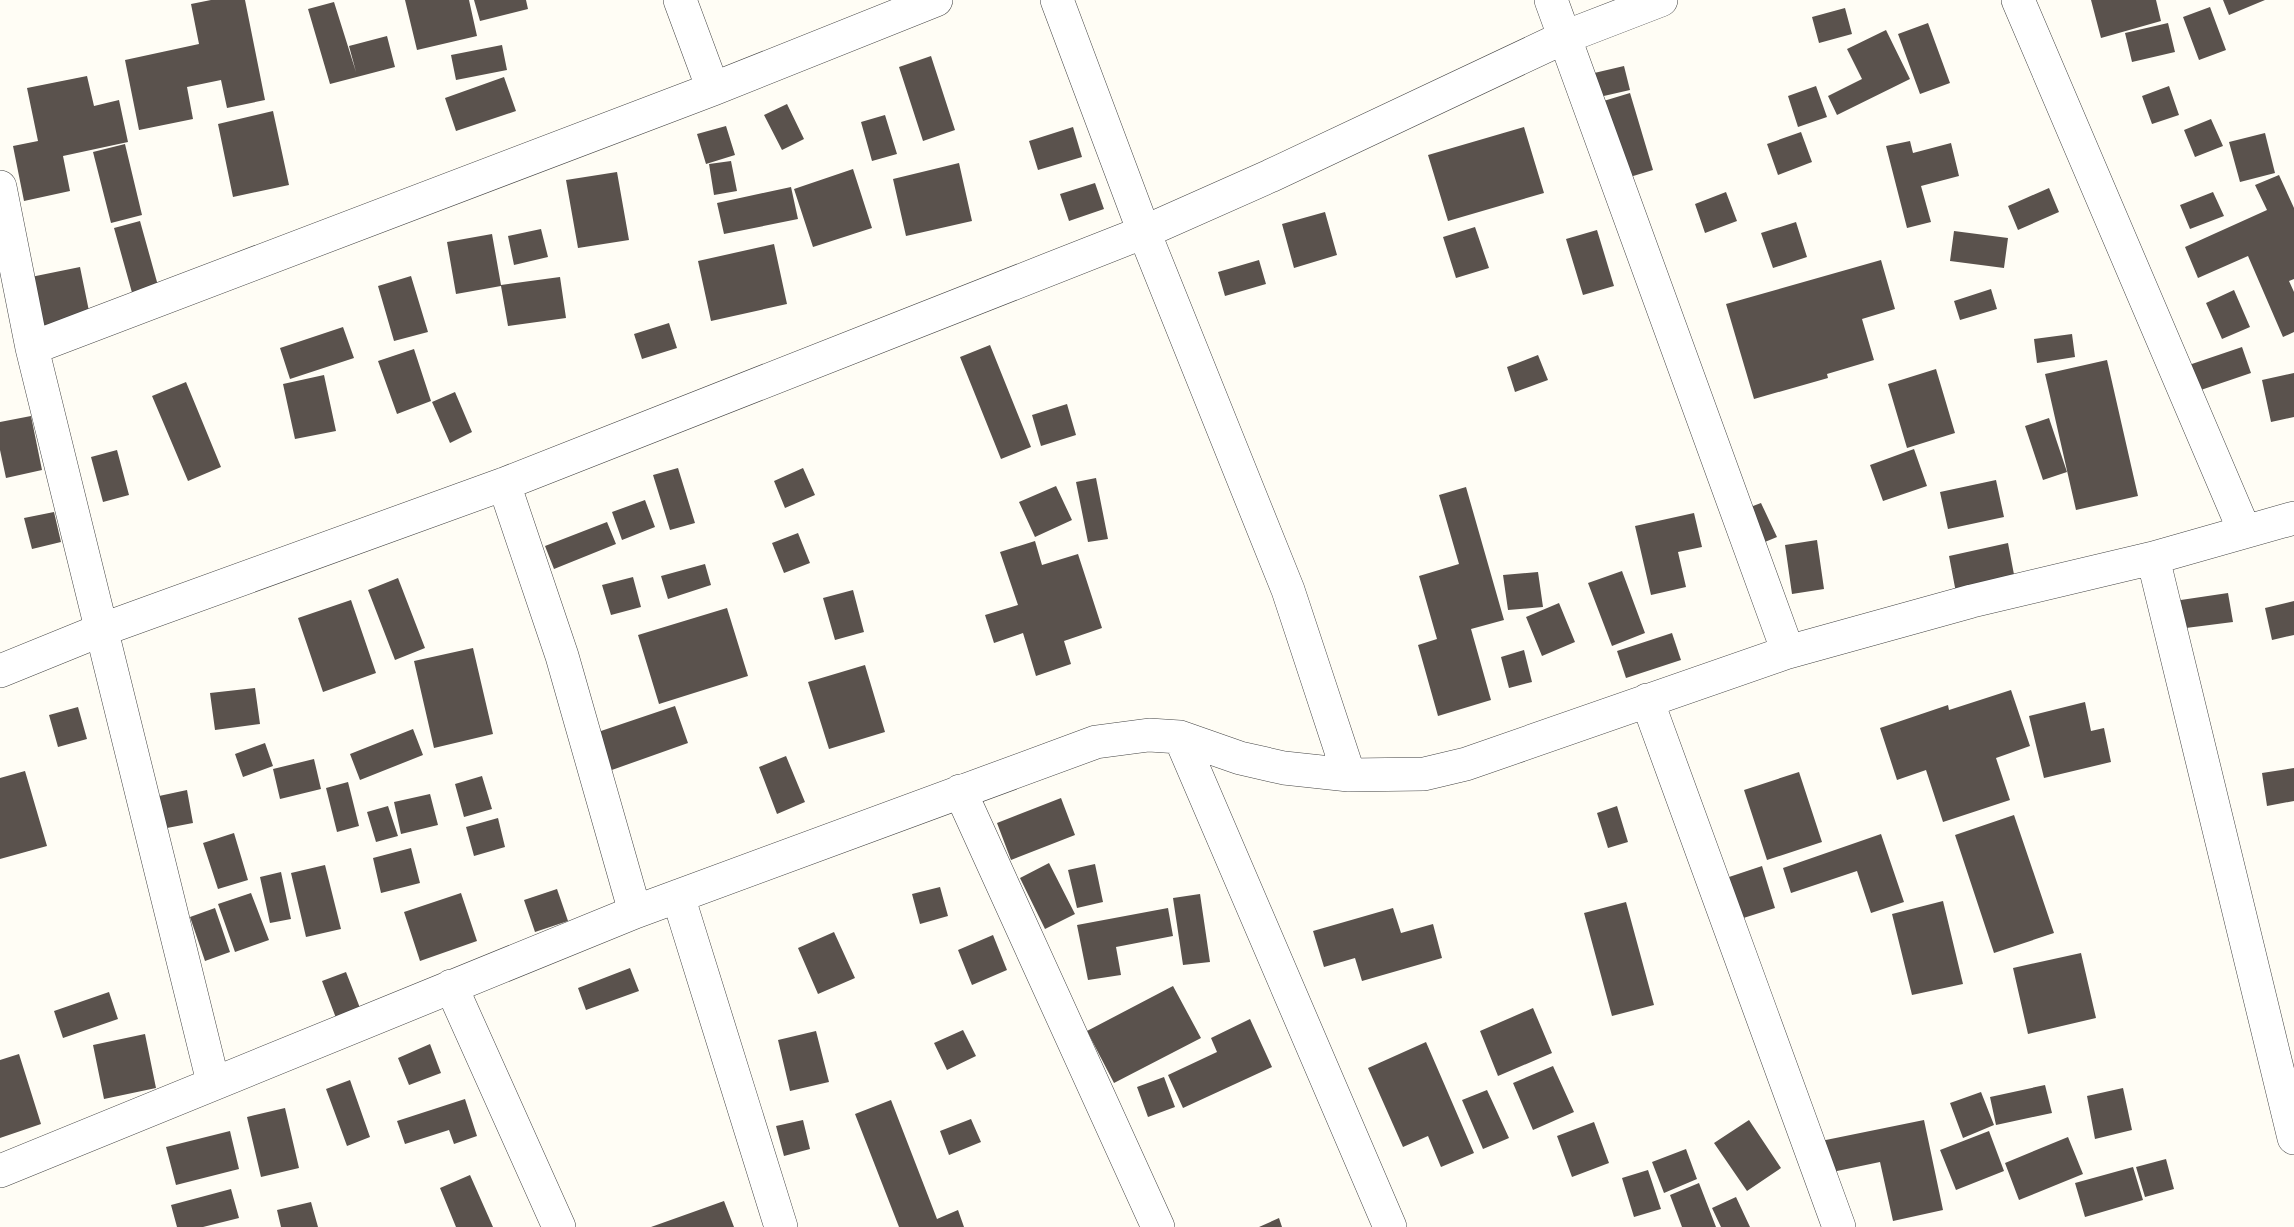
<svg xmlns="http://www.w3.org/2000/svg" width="2294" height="1227" viewBox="0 0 2294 1227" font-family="Merriweather,serif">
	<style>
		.building { fill: #5a524d }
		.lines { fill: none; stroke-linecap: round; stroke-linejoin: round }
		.minor-casing { stroke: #444; stroke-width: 34 }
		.minor { stroke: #fff; stroke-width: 33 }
	</style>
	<rect width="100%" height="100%" fill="#fffdf5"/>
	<!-- building -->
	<path class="building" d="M 211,0 L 245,0 L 265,100 L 227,108 L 221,80 L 187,87 L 193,119 L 139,130 L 125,60 L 199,44 L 191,4 Z
		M 405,0 L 469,0 L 477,36 L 417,50 Z
		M 474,0 L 526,0 L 528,9 L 480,21 Z
		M 2091,0 L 2156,0 L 2161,21 L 2101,38 Z
		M 2223,0 L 2265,0 L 2229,15 Z
		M 334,2 L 356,72 L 349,46 L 387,36 L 395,67 L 330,84 L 308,9 Z
		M 2210,7 L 2226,50 L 2199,60 L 2183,17 Z
		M 1845,8 L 1852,34 L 1819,43 L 1812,17 Z
		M 1928,23 L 1950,83 L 1920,94 L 1898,34 Z
		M 2168,23 L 2175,52 L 2132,62 L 2125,33 Z
		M 1886,30 L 1910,79 L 1837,115 L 1828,96 L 1862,79 L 1847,49 Z
		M 502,45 L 507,70 L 456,80 L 451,55 Z
		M 931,56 L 955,130 L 923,141 L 899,67 Z
		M 1624,66 L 1630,90 L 1595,98 L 1590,74 Z
		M 87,76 L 94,106 L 119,100 L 128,142 L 63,156 L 70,191 L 24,201 L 13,146 L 38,141 L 27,88 Z
		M 504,77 L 516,111 L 456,131 L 445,98 Z
		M 1816,86 L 1827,117 L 1798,127 L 1788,96 Z
		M 2169,86 L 2179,115 L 2152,124 L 2142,96 Z
		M 1630,93 L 1653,170 L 1620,180 L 1597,103 Z
		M 787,104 L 804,139 L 782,150 L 764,115 Z
		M 273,111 L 289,185 L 233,197 L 218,124 Z
		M 885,115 L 897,154 L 872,161 L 861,122 Z
		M 2211,119 L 2223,146 L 2195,157 L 2184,130 Z
		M 726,126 L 735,155 L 706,164 L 697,134 Z
		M 1073,127 L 1082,157 L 1038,170 L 1029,141 Z
		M 1524,127 L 1544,193 L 1448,221 L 1428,155 Z
		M 1801,132 L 1812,162 L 1778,175 L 1767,144 Z
		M 2265,133 L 2275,173 L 2240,182 L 2229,142 Z
		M 1910,141 L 1913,153 L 1951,143 L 1959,176 L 1921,186 L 1931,222 L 1907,228 L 1886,146 Z
		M 125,144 L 142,215 L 111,223 L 93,152 Z
		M 731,161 L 737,191 L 714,195 L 709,164 Z
		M 959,163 L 972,221 L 906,236 L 893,179 Z
		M 853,169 L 872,228 L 813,247 L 794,189 Z
		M 617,172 L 629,240 L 578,248 L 566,180 Z
		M 2279,175 L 2294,208 L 2294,279 L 2289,281 L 2294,292 L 2294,332 L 2283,337 L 2248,256 L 2198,278 L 2185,247 L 2267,210 L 2255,185 Z
		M 1095,183 L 1104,209 L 1069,221 L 1060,194 Z
		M 791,187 L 798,219 L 724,234 L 717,203 Z
		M 2049,188 L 2059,212 L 2018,230 L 2008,206 Z
		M 1726,192 L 1737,221 L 1705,233 L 1695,204 Z
		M 2213,192 L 2224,216 L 2190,229 L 2180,205 Z
		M 1325,212 L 1337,255 L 1294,268 L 1282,224 Z
		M 140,221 L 162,300 L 136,307 L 114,228 Z
		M 1796,222 L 1807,257 L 1773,268 L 1761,233 Z
		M 1475,227 L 1489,268 L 1456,278 L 1443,237 Z
		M 541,229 L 548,257 L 514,265 L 508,236 Z
		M 1597,230 L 1614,286 L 1583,295 L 1566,239 Z
		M 1954,231 L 2008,238 L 2004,268 L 1950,261 Z
		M 492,234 L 501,285 L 560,277 L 566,318 L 508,326 L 501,286 L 456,294 L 447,242 Z
		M 774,244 L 787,304 L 711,321 L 698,261 Z
		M 1259,260 L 1266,284 L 1225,296 L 1218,272 Z
		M 1881,260 L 1895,309 L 1862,319 L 1874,360 L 1827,374 L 1828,378 L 1754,399 L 1726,304 Z
		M 80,267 L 90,316 L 36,327 L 26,278 Z
		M 411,276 L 428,332 L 394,341 L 378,286 Z
		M 1991,289 L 1997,309 L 1960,320 L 1954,301 Z
		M 2234,290 L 2250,327 L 2222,339 L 2206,303 Z
		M 669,323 L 677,348 L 642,359 L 634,334 Z
		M 343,327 L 354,358 L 290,379 L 280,348 Z
		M 2072,334 L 2075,357 L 2037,363 L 2034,339 Z
		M 990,345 L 1031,447 L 1001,459 L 960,357 Z
		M 2242,347 L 2251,373 L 2189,394 L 2180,368 Z
		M 414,349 L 431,401 L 397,414 L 378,361 Z
		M 1538,355 L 1548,380 L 1515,392 L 1507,367 Z
		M 2107,360 L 2138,496 L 2076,510 L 2045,374 Z
		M 1936,369 L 1955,433 L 1907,448 L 1888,384 Z
		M 2294,373 L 2294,417 L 2271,422 L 2262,380 Z
		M 324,375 L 336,431 L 295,439 L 283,384 Z
		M 186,382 L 221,467 L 188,481 L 152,396 Z
		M 455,392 L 472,432 L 450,443 L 432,402 Z
		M 1067,404 L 1076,435 L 1041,446 L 1032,415 Z
		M 31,416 L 42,470 L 6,478 L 0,450 L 0,422 Z
		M 2049,418 L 2067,472 L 2043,480 L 2025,426 Z
		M 1914,449 L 1927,486 L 1883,501 L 1870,465 Z
		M 117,450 L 129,495 L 103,502 L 91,457 Z
		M 678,468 L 695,523 L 670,530 L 653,475 Z
		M 803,468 L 815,495 L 785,508 L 774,481 Z
		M 1096,478 L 1108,539 L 1088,542 L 1076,482 Z
		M 1996,480 L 2004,517 L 1948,529 L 1940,492 Z
		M 1056,486 L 1072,520 L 1035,537 L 1019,502 Z
		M 1466,487 L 1504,620 L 1471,629 L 1491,700 L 1438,716 L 1418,645 L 1437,639 L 1419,576 L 1459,564 L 1439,495 Z
		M 645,500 L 655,527 L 622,540 L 612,512 Z
		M 1761,503 L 1777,537 L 1760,544 L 1745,509 Z
		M 54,512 L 61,542 L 32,549 L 24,518 Z
		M 1694,513 L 1702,547 L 1678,552 L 1686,587 L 1651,595 L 1635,526 Z
		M 607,522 L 616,544 L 554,569 L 545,546 Z
		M 798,533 L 810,563 L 784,573 L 772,543 Z
		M 1817,540 L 1824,589 L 1792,594 L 1785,545 Z
		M 1035,541 L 1042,565 L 1078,554 L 1102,628 L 1064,641 L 1071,664 L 1036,676 L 1023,633 L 994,643 L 985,615 L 1018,605 L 1000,552 Z
		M 2008,543 L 2016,585 L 1957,598 L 1949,556 Z
		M 705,564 L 711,585 L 668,599 L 661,576 Z
		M 1622,571 L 1645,633 L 1612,646 L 1588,583 Z
		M 1538,572 L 1543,607 L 1508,610 L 1503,575 Z
		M 633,577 L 641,607 L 611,615 L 602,585 Z
		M 398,578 L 425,648 L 395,660 L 368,590 Z
		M 853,590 L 864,632 L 835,640 L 823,598 Z
		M 2228,593 L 2233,622 L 2178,629 L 2174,601 Z
		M 351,600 L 376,673 L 323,692 L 298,618 Z
		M 2294,601 L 2294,635 L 2272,640 L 2265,608 Z
		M 1559,603 L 1575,642 L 1542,656 L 1526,617 Z
		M 727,608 L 748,676 L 659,704 L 638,635 Z
		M 1672,633 L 1681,660 L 1626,678 L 1617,651 Z
		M 473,648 L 493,734 L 434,748 L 414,661 Z
		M 1524,650 L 1532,682 L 1509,688 L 1501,657 Z
		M 865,665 L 885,732 L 829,749 L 808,682 Z
		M 255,688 L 260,724 L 215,730 L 210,693 Z
		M 2011,690 L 2030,746 L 1996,758 L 2010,800 L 1943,822 L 1926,770 L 1897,780 L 1880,728 L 1948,705 L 1949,710 Z
		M 2085,702 L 2091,731 L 2104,728 L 2111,762 L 2044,778 L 2029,716 Z
		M 675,706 L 688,743 L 609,771 L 595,733 Z
		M 78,707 L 87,739 L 58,747 L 49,715 Z
		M 413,729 L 423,755 L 360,780 L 350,754 Z
		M 265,743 L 273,766 L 243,777 L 235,754 Z
		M 786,756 L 805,802 L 777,814 L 759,767 Z
		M 314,759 L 321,789 L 280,799 L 273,769 Z
		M 2294,768 L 2294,801 L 2267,806 L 2262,773 Z
		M 25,771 L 47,846 L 0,859 L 0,778 Z
		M 1799,772 L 1822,842 L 1767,860 L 1744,790 Z
		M 482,776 L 492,809 L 464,817 L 455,784 Z
		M 348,782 L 359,826 L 337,832 L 326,788 Z
		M 187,790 L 193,823 L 167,828 L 159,796 Z
		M 430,794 L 438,825 L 401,834 L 394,802 Z
		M 1061,798 L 1075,835 L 1011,860 L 997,823 Z
		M 388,806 L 398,836 L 376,842 L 367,812 Z
		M 1617,806 L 1628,842 L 1608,848 L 1597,813 Z
		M 2014,815 L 2054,933 L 1994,953 L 1955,835 Z
		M 498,818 L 505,847 L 474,856 L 466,827 Z
		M 234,833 L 248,880 L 218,889 L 203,843 Z
		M 1881,834 L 1904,902 L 1871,913 L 1857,871 L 1791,893 L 1783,868 Z
		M 411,848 L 420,883 L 381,893 L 373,858 Z
		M 1049,863 L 1075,914 L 1045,929 L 1020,878 Z
		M 1095,864 L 1103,902 L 1077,908 L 1068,870 Z
		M 325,865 L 341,929 L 306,937 L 291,873 Z
		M 1762,866 L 1775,908 L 1734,921 L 1720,880 Z
		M 281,872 L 291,919 L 270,923 L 260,877 Z
		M 940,887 L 948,916 L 920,924 L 912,894 Z
		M 557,889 L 568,921 L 535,932 L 524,900 Z
		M 251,893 L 269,940 L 235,952 L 218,904 Z
		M 461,893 L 477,941 L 420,961 L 404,912 Z
		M 1200,894 L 1210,962 L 1183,965 L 1173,898 Z
		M 1943,901 L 1963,984 L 1912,995 L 1892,914 Z
		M 1626,902 L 1654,1005 L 1612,1016 L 1584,913 Z
		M 215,908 L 230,952 L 205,961 L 190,917 Z
		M 1168,908 L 1173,936 L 1116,947 L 1121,975 L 1088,980 L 1077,925 Z
		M 1393,908 L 1401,933 L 1433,924 L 1442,958 L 1362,981 L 1355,958 L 1324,967 L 1313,931 Z
		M 834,932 L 855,978 L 818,994 L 798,948 Z
		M 993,935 L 1007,970 L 972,985 L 958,950 Z
		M 2081,953 L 2096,1018 L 2028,1034 L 2013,968 Z
		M 630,968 L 639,991 L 586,1010 L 578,988 Z
		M 346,972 L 360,1008 L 336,1018 L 322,981 Z
		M 1173,986 L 1201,1038 L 1114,1083 L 1087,1031 Z
		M 109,992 L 118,1019 L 63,1038 L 54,1011 Z
		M 1533,1008 L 1552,1053 L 1498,1076 L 1480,1031 Z
		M 1250,1019 L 1272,1067 L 1183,1108 L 1168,1075 L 1217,1052 L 1211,1038 Z
		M 963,1030 L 976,1056 L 947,1070 L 934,1043 Z
		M 816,1031 L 829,1082 L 790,1091 L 778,1040 Z
		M 145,1034 L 156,1088 L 104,1099 L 93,1045 Z
		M 1426,1042 L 1474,1153 L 1441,1167 L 1428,1136 L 1403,1147 L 1368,1068 Z
		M 430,1044 L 441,1073 L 409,1085 L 398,1058 Z
		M 19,1054 L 41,1124 L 0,1138 L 0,1060 Z
		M 1553,1066 L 1574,1112 L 1533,1130 L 1513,1083 Z
		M 1164,1077 L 1175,1107 L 1148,1117 L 1137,1087 Z
		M 350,1080 L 370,1137 L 347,1146 L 326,1089 Z
		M 2045,1085 L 2052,1113 L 1996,1125 L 1990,1097 Z
		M 2123,1088 L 2132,1130 L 2095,1139 L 2087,1096 Z
		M 1487,1090 L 1509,1138 L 1483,1149 L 1462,1100 Z
		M 1981,1092 L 1994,1125 L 1963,1138 L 1950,1103 Z
		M 465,1099 L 477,1136 L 454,1144 L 449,1130 L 405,1144 L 397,1121 Z
		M 891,1100 L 937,1219 L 958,1210 L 964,1227 L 899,1227 L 855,1114 Z
		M 285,1108 L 299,1168 L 261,1177 L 247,1117 Z
		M 971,1119 L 981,1142 L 949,1155 L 940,1131 Z
		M 803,1120 L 810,1149 L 784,1156 L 776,1126 Z
		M 1749,1120 L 1781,1168 L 1747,1191 L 1714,1143 Z
		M 1924,1120 L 1943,1210 L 1893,1221 L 1880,1162 L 1818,1175 L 1811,1143 Z
		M 1594,1122 L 1609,1163 L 1572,1177 L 1557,1136 Z
		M 230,1131 L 239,1169 L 176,1185 L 166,1147 Z
		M 1989,1131 L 2004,1171 L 1956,1190 L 1940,1150 Z
		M 2068,1137 L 2083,1174 L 2019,1200 L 2005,1163 Z
		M 1686,1149 L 1697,1179 L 1664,1193 L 1652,1162 Z
		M 2166,1159 L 2174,1189 L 2145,1197 L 2136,1167 Z
		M 2133,1167 L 2143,1200 L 2085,1217 L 2075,1183 Z
		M 1648,1170 L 1661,1209 L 1634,1217 L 1622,1178 Z
		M 470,1175 L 493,1227 L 456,1227 L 440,1188 Z
		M 1699,1183 L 1716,1227 L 1682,1227 L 1670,1195 Z
		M 231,1189 L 239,1218 L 203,1227 L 177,1227 L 171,1205 Z
		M 1736,1197 L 1750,1227 L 1721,1227 L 1712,1208 Z
		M 724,1201 L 734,1227 L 651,1227 Z
		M 311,1202 L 318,1227 L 281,1227 L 277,1210 Z
		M 1279,1218 L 1282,1227 L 1259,1227 Z"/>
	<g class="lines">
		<defs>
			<path id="minor" d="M 680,0 L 713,89
				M 1057,0 L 1144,232 L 1288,590 L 1349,775
				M 1551,0 L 1788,652
				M 2018,0 L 2244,530
				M 0,187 L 32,348 L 213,1082
				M 32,348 L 713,89 L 936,0
				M 504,484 L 562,656 L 635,912
				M 2153,558 L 2294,1138
				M 0,671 L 101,630 L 504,484 L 1144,232 L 1270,176 L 1565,37 L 1661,0
				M 1647,700 L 1839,1227
				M 1180,737 L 1390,1227
				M 960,791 L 1158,1227
				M 678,896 L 781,1227
				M 451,986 L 559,1227
				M 0,1171 L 635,912 L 1096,742 L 1149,735 L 1180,737 L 1240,758 L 1284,768 L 1349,775 L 1424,774 L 1466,764 L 1788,652 L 1972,601 L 2153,558 L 2294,518"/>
		</defs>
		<!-- minor casing -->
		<use href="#minor" class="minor-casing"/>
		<!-- minor -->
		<use href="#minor" class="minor"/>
	</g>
</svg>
